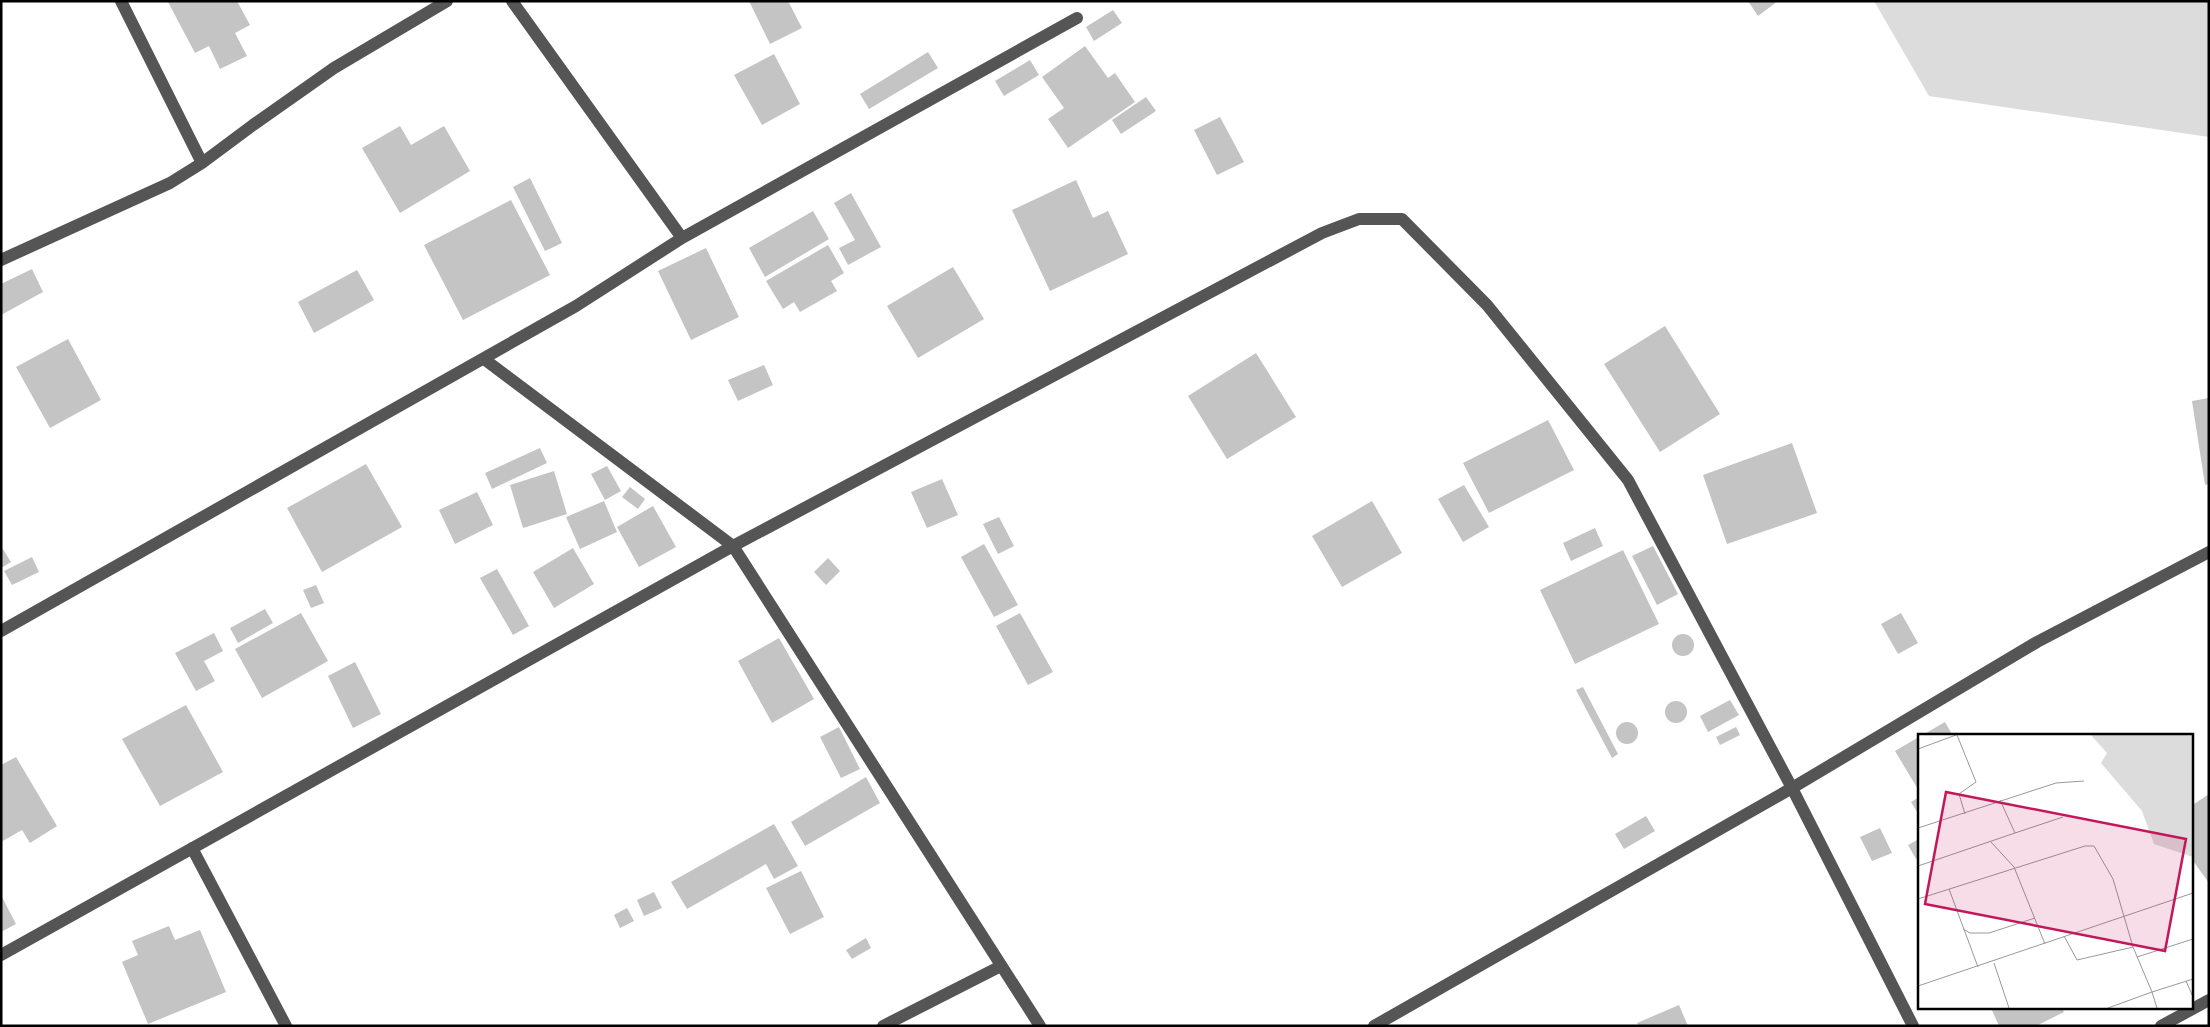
<svg xmlns="http://www.w3.org/2000/svg" width="2210" height="1027" viewBox="0 0 2210 1027" font-family="'Source Sans 3',sans-serif">
	<style>
		.green { fill: #dcdcdc }
		.building { fill: #c4c4c4 }
		.lines { fill: none; stroke-linecap: round; stroke-linejoin: round }
		.minor { stroke: #555; stroke-width: 12 }
		.inset-road { fill: none; stroke: #999; stroke-width: 1 }
		.view { fill: #c2185b; fill-opacity: 0.15; stroke: #c2185b; stroke-width: 2.5 }
		.inset-edge { fill: none; stroke: #000; stroke-width: 2.5 }
	</style>
	<rect width="100%" height="100%" fill="#fff"/>
	<!-- green -->
	<path class="green" d="M 1874,1 L 2209,1 L 2209,137 L 1929,96 Z"/>
	<!-- building -->
	<path class="building" d="M 170,1 L 237,1 L 250,25 L 235,33 L 247,56 L 220,69 L 209,46 L 195,53 L 168,2 Z
		M 749,1 L 788,1 L 802,28 L 770,44 Z
		M 1748,1 L 1778,1 L 1758,16 Z
		M 1113,10 L 1122,23 L 1094,41 L 1086,27 Z
		M 1085,46 L 1108,78 L 1115,73 L 1135,102 L 1068,148 L 1048,119 L 1064,108 L 1042,77 Z
		M 928,52 L 938,68 L 869,109 L 860,94 Z
		M 774,54 L 800,104 L 762,125 L 734,75 Z
		M 1030,60 L 1039,75 L 1004,96 L 995,81 Z
		M 1146,97 L 1156,111 L 1121,134 L 1112,120 Z
		M 1220,117 L 1244,162 L 1217,175 L 1194,130 Z
		M 400,126 L 411,145 L 444,126 L 470,171 L 400,213 L 362,148 Z
		M 530,178 L 562,243 L 545,251 L 513,187 Z
		M 1076,180 L 1093,218 L 1108,211 L 1128,254 L 1050,291 L 1012,210 Z
		M 851,193 L 881,247 L 848,265 L 839,248 L 855,240 L 834,203 Z
		M 511,200 L 550,275 L 463,320 L 424,245 Z
		M 813,211 L 829,239 L 765,277 L 749,248 Z
		M 828,245 L 844,273 L 831,281 L 837,291 L 800,312 L 794,302 L 783,309 L 766,281 Z
		M 706,248 L 739,317 L 691,340 L 658,271 Z
		M 953,267 L 984,319 L 918,358 L 887,306 Z
		M 32,269 L 43,292 L 1,315 L 1,284 Z
		M 357,270 L 374,300 L 314,333 L 298,302 Z
		M 1665,326 L 1720,414 L 1660,452 L 1604,364 Z
		M 68,339 L 101,400 L 50,428 L 16,367 Z
		M 1256,353 L 1296,417 L 1227,459 L 1188,396 Z
		M 764,365 L 773,385 L 738,401 L 728,380 Z
		M 2209,398 L 2209,484 L 2205,485 L 2192,401 Z
		M 1548,420 L 1574,470 L 1489,513 L 1463,463 Z
		M 1792,443 L 1817,513 L 1727,544 L 1703,475 Z
		M 540,448 L 547,463 L 492,489 L 485,473 Z
		M 366,464 L 402,527 L 322,572 L 287,508 Z
		M 607,466 L 621,491 L 605,500 L 591,474 Z
		M 554,471 L 567,514 L 523,528 L 510,485 Z
		M 942,479 L 958,515 L 927,528 L 911,492 Z
		M 1464,485 L 1489,527 L 1463,542 L 1438,499 Z
		M 630,487 L 645,499 L 638,509 L 622,497 Z
		M 477,492 L 493,525 L 455,544 L 439,510 Z
		M 604,501 L 617,532 L 580,549 L 566,517 Z
		M 1372,501 L 1402,553 L 1342,587 L 1312,536 Z
		M 653,506 L 676,547 L 639,567 L 617,527 Z
		M 999,517 L 1014,546 L 998,554 L 983,524 Z
		M 1595,528 L 1603,546 L 1571,561 L 1563,543 Z
		M 984,544 L 1018,605 L 994,617 L 961,557 Z
		M 1,546 L 11,562 L 1,568 Z
		M 1653,546 L 1678,594 L 1657,605 L 1632,556 Z
		M 573,548 L 594,584 L 554,608 L 533,572 Z
		M 1623,550 L 1659,624 L 1575,664 L 1540,590 Z
		M 32,557 L 39,572 L 12,585 L 4,571 Z
		M 828,558 L 840,571 L 826,585 L 814,572 Z
		M 497,569 L 529,626 L 513,635 L 480,578 Z
		M 316,585 L 324,603 L 311,608 L 303,590 Z
		M 265,609 L 273,623 L 238,643 L 230,628 Z
		M 301,613 L 328,661 L 262,698 L 235,649 Z
		M 1020,613 L 1053,672 L 1028,685 L 996,626 Z
		M 1901,613 L 1918,643 L 1898,654 L 1881,624 Z
		M 214,633 L 223,651 L 204,661 L 215,681 L 196,691 L 175,653 Z
		M1672 645a11 11 0 1 1 22 0a11 11 0 1 1-22 0Z
		M 779,638 L 814,699 L 772,723 L 738,661 Z
		M 355,662 L 381,714 L 353,728 L 328,676 Z
		M 1583,687 L 1618,754 L 1612,758 L 1576,690 Z
		M 1730,700 L 1739,715 L 1708,732 L 1700,716 Z
		M1665 712a11 11 0 1 1 22 0a11 11 0 1 1-22 0Z
		M 186,705 L 223,772 L 160,806 L 122,739 Z
		M 1945,722 L 1953,736 L 1921,736 Z
		M1616 733a11 11 0 1 1 22 0a11 11 0 1 1-22 0Z
		M 839,727 L 860,769 L 841,778 L 820,737 Z
		M 1736,727 L 1740,735 L 1720,745 L 1716,737 Z
		M 1919,737 L 1919,791 L 1895,751 Z
		M 16,757 L 57,826 L 30,843 L 22,830 L 1,842 L 1,765 Z
		M 866,777 L 880,803 L 805,846 L 791,822 Z
		M 2209,794 L 2209,883 L 2191,858 L 2191,806 Z
		M 1919,797 L 1919,815 L 1911,802 Z
		M 1646,816 L 1655,831 L 1624,849 L 1615,834 Z
		M 774,824 L 798,866 L 774,879 L 766,864 L 687,909 L 671,882 Z
		M 1880,828 L 1892,853 L 1872,861 L 1860,837 Z
		M 1917,840 L 1919,843 L 1919,857 L 1916,859 L 1908,845 Z
		M 801,871 L 824,917 L 790,934 L 766,888 Z
		M 654,892 L 662,908 L 644,916 L 637,900 Z
		M 1,895 L 16,924 L 1,932 Z
		M 627,908 L 634,921 L 620,928 L 614,915 Z
		M 169,926 L 175,940 L 200,930 L 226,992 L 148,1024 L 122,962 L 138,955 L 132,941 Z
		M 866,938 L 871,948 L 852,959 L 846,950 Z
		M 1679,1005 L 1688,1026 L 1639,1026 L 1637,1023 Z
		M 1991,1008 L 2062,1008 L 2064,1012 L 2036,1026 L 1999,1026 Z"/>
	<g class="lines">
		<!-- minor -->
		<path class="minor" d="M 121,1 L 202,163
			M 512,1 L 682,238 L 1077,18
			M 1,260 L 170,183 L 202,163 L 253,125 L 334,68 L 447,1
			M 484,359 L 733,546 L 1040,1026
			M 1,631 L 576,306 L 682,238
			M 192,848 L 286,1026
			M 1,955 L 733,546 L 1322,233 L 1359,219 L 1402,219 L 1487,305 L 1628,480 L 1792,788 L 1913,1026
			M 883,1026 L 1001,966
			M 1374,1026 L 1792,788 L 2037,642 L 2209,552
			M 2161,1026 L 2209,1000"/>
	</g>
	<!-- overview -->
	<g transform="translate(1918 734)">
		<rect width="275" height="275" fill="#fff"/>
		<path d="M 173,1 L 275,1 L 275,123 L 236,110 L 224,77 L 183,29 L 189,19 Z" fill="#dcdcdc"/>
		<path class="inset-road" d="M 39,1 L 58,48 L 41,60 L 47,80M 0,15 L 38,1M 82,66 L 97,99 L 145,83M 0,94 L 138,49 L 166,47M 73,108 L 96,133 L 127,210M 0,132 L 97,99M 31,155 L 60,233M 0,165 L 167,112 L 176,112 L 195,145 L 215,213 L 234,258 L 275,245M 45,195 L 52,199 L 71,199 L 117,184M 146,202 L 159,226 L 215,213M 219,223 L 275,205M 76,229 L 91,274M 268,247 L 275,263M 0,252 L 275,159M 190,274 L 234,258 L 239,274"/>
		<path class="view" d="M 28,58 L 268,105 L 247,217 L 7,170 Z"/>
		<rect width="275" height="275" class="inset-edge"/>
	</g>
	<!-- border -->
	<rect width="2210" height="1027" fill="none" stroke="#000000" stroke-width="5"/>
</svg>
